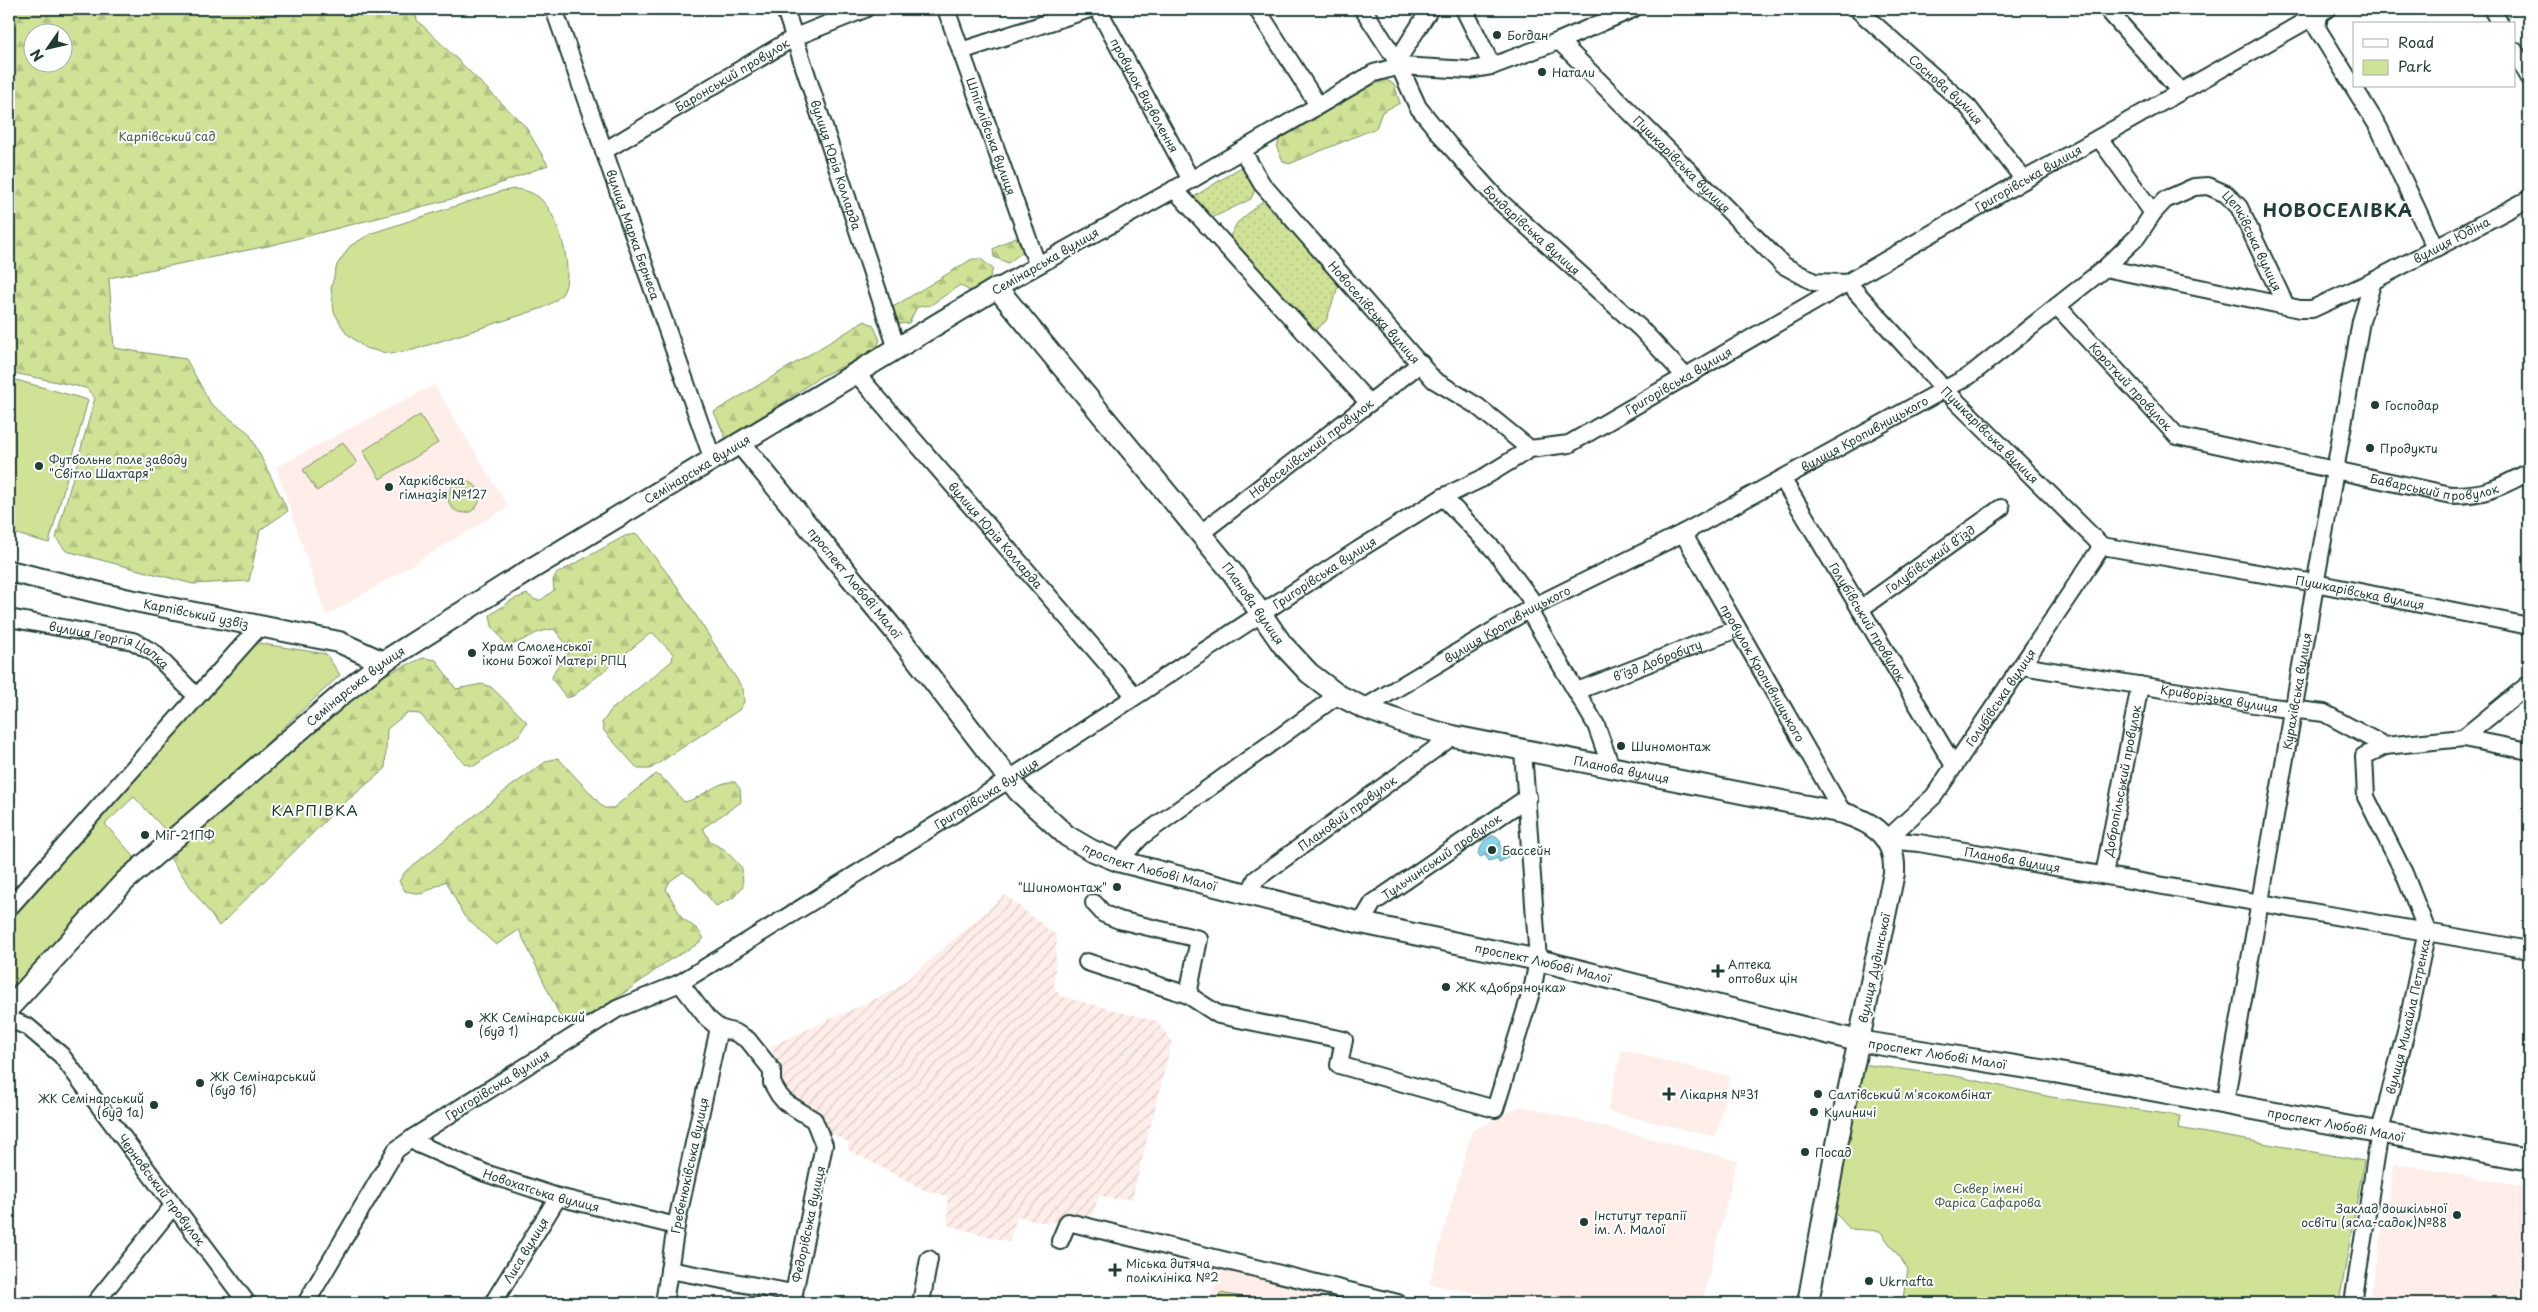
<svg xmlns="http://www.w3.org/2000/svg" width="2538" height="1312" viewBox="0 0 2538 1312" font-family="'Playpen Sans',sans-serif">
	<style>
		.built { fill: #feede8 }
		.industrial { fill: url(#industrial-furrows) }
		.grass { fill: url(#grass-dots); stroke: #789065 }
		.forest { fill: url(#forest-firs); stroke: #789065; fill-rule: evenodd }
		.park { fill: #d0e296; stroke: #789065 }
		.water { fill: url(#water-ripples); stroke: #5f98a1 }
		.lines { fill: none; stroke-linecap: round; stroke-linejoin: round }
		.minor-casing { stroke: #1f3d34; stroke-width: 20 }
		.major-casing { stroke: #1f3d34; stroke-width: 24 }
		.minor { stroke: #fff; stroke-width: 16 }
		.major { stroke: #fff; stroke-width: 20 }
		.poi-dot { fill: #1f3d34; stroke: #fff; stroke-width: 2 }
		.labels { text-anchor: middle; dominant-baseline: central; stroke-width: 4; stroke-linejoin: round; paint-order: stroke }
		.poi-label { font-size: 12px; fill: #1f3d34; stroke: #fff; text-anchor: start }
		.street-label { font-size: 12px; fill: #1f3d34; stroke: #fff }
		.park-label { font-size: 12px; fill: #425e48; stroke: #fff }
		.quarter-label { font-size: 15px; letter-spacing: 1px; fill: #1f3d34; stroke: #fff }
		.district-label { font-size: 18px; font-weight: bold; letter-spacing: 1px; fill: #1f3d34; stroke: #fff }
	</style>
	<defs>
		<pattern id="industrial-furrows" width="10" height="10" patternUnits="userSpaceOnUse" patternTransform="scale(1.25)"><rect width="10" height="10" fill="#feede8"/><path d="M-1 1l2-2M0 10L10 0M9 11l2-2" fill="none" stroke="#d9ccc8"/></pattern>
		<pattern id="grass-dots" width="8" height="8" patternUnits="userSpaceOnUse" patternTransform="scale(1.25)"><rect width="8" height="8" fill="#d0e296"/><path d="M2 2h.1M6 6h.1" fill="none" stroke="#b2c382" stroke-width="1.8" stroke-linecap="round"/></pattern>
		<pattern id="forest-firs" width="22" height="20" patternUnits="userSpaceOnUse" patternTransform="scale(1.25)"><rect width="22" height="20" fill="#d0e296"/><path d="M5 1l3.5 6h-7zM16 11l3.5 6h-7z" fill="#b2c382"/></pattern>
		<pattern id="water-ripples" width="26" height="14" patternUnits="userSpaceOnUse" patternTransform="scale(1.25)"><rect width="26" height="14" fill="#89d4ea"/><path d="M2 4q2-2 4 0t4 0M15 11q2-2 4 0t4 0" fill="none" stroke="#6fadbe"/></pattern>
	</defs>
	<rect width="100%" height="100%" fill="#fff"/>
	<filter id="ink" filterUnits="userSpaceOnUse"><feTurbulence type="fractalNoise" baseFrequency=".02" numOctaves="2"/><feDisplacementMap in="SourceGraphic" scale="10" xChannelSelector="R" yChannelSelector="G"/><feConvolveMatrix kernelMatrix="1 2 1 2 8 2 1 2 1" color-interpolation-filters="sRGB"/></filter>
	<g filter="url(#ink)">
		<!-- built -->
		<path class="built" d="M 434,385 L 508,507 L 326,616 L 276,467 Z
			M 1622,1050 L 1730,1077 L 1716,1137 L 1607,1111 Z
			M 1521,1106 L 1737,1160 L 1702,1303 L 1529,1303 L 1429,1284 L 1472,1131 Z
			M 2395,1163 L 2529,1188 L 2529,1241 L 2518,1303 L 2369,1303 Z
			M 1225,1269 L 1352,1303 L 1209,1303 L 1217,1276 Z"/>
		<!-- industrial -->
		<path class="industrial" d="M 1005,895 L 1057,936 L 1054,987 L 1060,996 L 1156,1021 L 1172,1041 L 1132,1199 L 1113,1199 L 1099,1195 L 1093,1214 L 1046,1223 L 1017,1216 L 1009,1242 L 948,1225 L 947,1196 L 924,1190 L 847,1149 L 850,1143 L 827,1131 L 825,1126 L 827,1120 L 788,1101 L 771,1046 L 895,990 Z"/>
		<!-- grass -->
		<path class="grass" d="M 1241,167 L 1251,174 L 1257,185 L 1251,199 L 1214,217 L 1201,212 L 1192,198 Z
			M 1267,197 L 1340,281 L 1326,321 L 1311,334 L 1228,240 L 1237,223 Z"/>
		<!-- forest -->
		<path class="forest" d="M 9,9 L 415,9 L 417,20 L 525,126 L 548,165 L 475,193 L 268,246 L 109,278 L 114,348 L 186,359 L 211,404 L 249,433 L 288,511 L 260,530 L 249,581 L 193,584 L 66,551 L 56,538 L 95,398 L 86,388 L 9,372 ZM 32,32 L 62,32 L 62,62 L 32,62 Z
			M 1384,79 L 1394,84 L 1400,103 L 1382,112 L 1376,128 L 1289,164 L 1283,161 L 1277,148 L 1280,136 Z
			M 1015,237 L 1020,241 L 1024,251 L 1008,263 L 994,257 L 993,249 Z
			M 972,259 L 981,259 L 993,269 L 988,282 L 973,293 L 960,285 L 931,305 L 917,307 L 909,323 L 897,324 L 893,307 Z
			M 865,321 L 873,325 L 880,340 L 875,351 L 820,377 L 727,441 L 714,412 Z
			M 637,534 L 677,586 L 743,689 L 744,702 L 739,710 L 650,769 L 638,769 L 604,731 L 602,723 L 611,710 L 672,661 L 673,654 L 653,633 L 647,636 L 573,696 L 567,698 L 552,679 C 554,665 566,661 570,649 L 554,629 C 532,631 527,641 507,646 L 492,626 L 490,615 L 512,600 L 527,594 L 535,600 L 541,600 L 554,590 L 553,580 L 556,574 L 625,536 Z
			M 423,658 L 436,660 L 456,689 L 482,684 L 491,687 L 527,722 L 519,735 L 474,766 L 465,764 L 420,714 L 407,713 L 387,729 L 385,769 L 337,809 L 219,926 L 169,857 L 337,711 L 382,676 Z
			M 558,758 L 604,808 L 613,808 L 656,774 L 667,782 L 684,802 C 702,799 717,780 735,782 L 740,789 L 741,802 L 703,828 L 710,842 L 724,849 L 742,868 L 743,886 L 733,898 L 716,906 L 693,879 L 683,872 L 670,881 L 666,889 L 682,918 L 697,929 L 704,938 C 693,949 681,953 668,961 C 641,980 599,1015 568,1023 L 561,1018 L 519,930 L 496,945 L 464,916 L 446,881 L 421,894 L 405,891 L 399,881 L 405,872 L 510,787 L 547,761 Z"/>
		<!-- park -->
		<path class="park" d="M 515,189 C 523,190 530,191 537,196 C 558,210 574,268 564,291 C 560,299 550,304 543,308 L 413,350 L 390,354 L 365,348 L 346,333 L 334,312 L 331,288 L 337,265 L 350,246 L 372,233 L 502,191 Z
			M 9,378 L 88,400 L 49,543 L 9,532 Z
			M 420,415 L 438,443 L 380,479 L 363,451 Z
			M 343,442 L 357,463 L 317,491 L 303,470 Z
			M448 497a16 16 0 1 1 32 0a16 16 0 1 1-32 0Z
			M 251,642 L 326,654 L 340,675 L 169,834 L 134,797 L 105,824 L 137,860 L 9,997 L 9,913 Z
			M 1854,1063 L 1955,1076 L 2051,1097 L 2180,1116 L 2178,1128 L 2364,1161 L 2339,1303 L 1902,1303 L 1908,1269 L 1880,1231 L 1850,1229 L 1826,1203 Z
			M 1220,1293 L 1281,1303 L 1218,1303 Z"/>
		<!-- water -->
		<path class="water" d="M 1492,836 L 1496,836 L 1501,841 L 1500,845 L 1508,857 L 1499,863 L 1498,858 L 1489,861 L 1485,855 L 1480,857 L 1478,853 L 1484,841 Z"/>
		<g class="lines">
			<defs>
				<g id="minor">
					<path id="s1" d="M 554,9 L 713,460"/>
					<path id="s2" d="M 785,9 L 897,349"/>
					<path id="s3" d="M 946,9 L 1037,264"/>
					<path id="s4" d="M 1098,9 L 1191,180"/>
					<path d="M 1257,9 L 1318,105"/>
					<path d="M 1363,9 L 1397,61"/>
					<path id="s5" d="M 1430,9 L 1397,61 L 1418,107 L 1449,145 L 1497,199 L 1640,328 L 1685,376"/>
					<path d="M 1464,9 L 1492,66"/>
					<path id="s6" d="M 1857,9 L 1969,108 L 2024,180"/>
					<path d="M 2107,9 L 2180,91"/>
					<path d="M 2320,9 L 2317,28 L 2379,128 L 2435,248"/>
					<path d="M 2492,9 L 2500,24"/>
					<path id="s7" d="M 1559,41 L 1783,265 L 1814,282 L 1848,283 L 1945,390 L 2102,546 L 2315,583 L 2529,626"/>
					<path d="M 2514,50 L 2529,77"/>
					<path d="M 961,51 L 1090,9"/>
					<path d="M 2099,138 L 2153,213"/>
					<path id="s8" d="M 1242,150 L 1262,184 L 1434,380 L 1477,406 L 1530,449"/>
					<path id="s9" d="M 604,151 L 795,37 L 865,9"/>
					<path d="M 1174,189 L 1369,403"/>
					<path id="s10" d="M 2105,268 L 2137,237 L 2153,213 L 2165,200 L 2194,187 L 2208,186 L 2226,194 L 2239,207 L 2286,306"/>
					<path d="M 997,288 L 1191,180 L 1374,73 L 1400,66 L 1470,70 L 1492,66 L 1559,41 L 1633,9"/>
					<path id="s11" d="M 2057,306 L 2177,436 L 2451,495 C 2487,495 2498,488 2529,472"/>
					<path id="s12" d="M 856,373 L 1135,696"/>
					<path id="s13" d="M 1783,480 L 1953,764"/>
					<path d="M 1443,497 L 1495,551 L 1530,598 L 1532,616 L 1596,725 L 1611,767"/>
					<path id="s14" d="M 1201,533 L 1421,363"/>
					<path id="s15" d="M 1683,533 L 1843,813"/>
					<path id="s16" d="M 1860,609 L 2001,508"/>
					<path id="s17" d="M 9,618 L 133,641 L 154,653 L 196,696"/>
					<path id="s18" d="M 2022,666 L 2272,707 L 2324,713 L 2385,746 L 2463,738 L 2529,751"/>
					<path id="s19" d="M 1577,691 L 1737,629"/>
					<path id="s20" d="M 1364,708 L 1531,608 L 1683,533 L 1969,376 L 2105,268 L 2300,309 L 2312,309 L 2373,281 L 2529,199"/>
					<path d="M 2463,738 L 2529,684"/>
					<path id="s21" d="M 1886,840 L 1919,843 L 2529,950"/>
					<path id="s22" d="M 1886,840 L 1934,796 L 2102,546"/>
					<path d="M 1118,861 L 1142,836 L 1338,695"/>
					<path id="s23" d="M 2104,875 L 2140,685"/>
					<path id="s24" d="M 1249,895 L 1256,879 L 1453,736"/>
					<path d="M 1094,903 L 1104,914 L 1119,920 L 1199,939 L 1188,995"/>
					<path d="M 9,908 L 259,627"/>
					<path id="s25" d="M 1361,923 L 1373,903 L 1528,797"/>
					<path d="M 1087,962 L 1188,995 L 1219,1015 L 1344,1040 L 1339,1065 L 1495,1109 L 1533,986 L 1538,960 L 1523,751"/>
					<path d="M 680,983 L 707,1018 L 719,1028 L 736,1033 L 748,1040 L 772,1070 L 772,1083 L 779,1095 L 785,1102 L 814,1120 L 824,1145 L 792,1303"/>
					<path id="s26" d="M 9,1019 L 28,1027 L 61,1055 L 247,1303"/>
					<path id="s27" d="M 2225,1103 L 2361,321 L 2373,281"/>
					<path id="s28" d="M 414,1137 L 418,1144 L 485,1173 L 558,1197 L 676,1226"/>
					<path d="M 1060,1241 L 1068,1222 L 1398,1303"/>
					<path d="M 669,1270 L 793,1293"/>
					<path d="M 95,1303 L 173,1206"/>
					<path id="s29" d="M 306,1303 L 396,1150 L 414,1137 L 617,1009 L 680,983 L 999,786 L 1358,550 L 1443,497 L 1481,479 L 1530,449 L 1569,444 L 2024,180 L 2327,9"/>
					<path id="s30" d="M 493,1303 L 558,1197"/>
					<path id="s31" d="M 664,1303 L 676,1226 L 719,1028"/>
					<path d="M 921,1303 L 929,1259"/>
					<path id="s32" d="M 2353,1303 L 2380,1131 L 2405,1035 L 2427,931 L 2404,873 L 2366,797 L 2364,756 L 2385,746"/>
				</g>
				<g id="major">
					<path id="s33" d="M 740,443 L 894,630 L 1019,792 L 1067,836 L 1091,850 L 1118,861 L 1361,923 L 1538,960 L 1858,1041 L 2054,1072 L 2529,1160"/>
					<path id="s34" d="M 9,571 L 125,599 L 339,642 L 383,662"/>
					<path id="s35" d="M 9,1008 L 125,881 L 342,694 L 383,662 L 531,569 L 997,288 L 1232,572 L 1282,644 L 1309,673 L 1338,695 L 1364,708 L 1411,725 L 1453,736 L 1843,813 C 1874,823 1896,837 1894,873 L 1835,1154 L 1808,1303"/>
				</g>
			</defs>
			<!-- minor casing -->
			<use href="#minor" class="minor-casing"/>
			<!-- major casing -->
			<use href="#major" class="major-casing"/>
			<!-- minor -->
			<use href="#minor" class="minor"/>
			<!-- major -->
			<use href="#major" class="major"/>
		</g>
	</g>
	<!-- markers -->
	<g class="poi-dot">
		<circle cx="1497" cy="35" r="5"/>
		<circle cx="1542" cy="72" r="5"/>
		<circle cx="2375" cy="405" r="5"/>
		<circle cx="2370" cy="448" r="5"/>
		<circle cx="39" cy="466" r="5"/>
		<circle cx="389" cy="487" r="5"/>
		<circle cx="472" cy="653" r="5"/>
		<circle cx="1621" cy="746" r="5"/>
		<circle cx="145" cy="835" r="5"/>
		<circle cx="1492" cy="850" r="5"/>
		<circle cx="1117" cy="887" r="5"/>
		<path d="M1715.5 963.5h5v5h5v5h-5v5h-5v-5h-5v-5h5z"/>
		<circle cx="1446" cy="987" r="5"/>
		<circle cx="469" cy="1024" r="5"/>
		<circle cx="200" cy="1083" r="5"/>
		<path d="M1666.5 1086.5h5v5h5v5h-5v5h-5v-5h-5v-5h5z"/>
		<circle cx="1818" cy="1094" r="5"/>
		<circle cx="154" cy="1105" r="5"/>
		<circle cx="1814" cy="1112" r="5"/>
		<circle cx="1805" cy="1152" r="5"/>
		<circle cx="2457" cy="1215" r="5"/>
		<circle cx="1584" cy="1222" r="5"/>
		<path d="M1112.5 1262.5h5v5h5v5h-5v5h-5v-5h-5v-5h5z"/>
		<circle cx="1869" cy="1281" r="5"/>
	</g>
	<g class="labels">
		<!-- poi labels -->
		<g class="poi-label">
			<text x="1507" y="35">Богдан</text>
			<text x="1552" y="72">Натали</text>
			<text x="2385" y="405">Господар</text>
			<text x="2380" y="448">Продукти</text>
			<text x="49" y="459">Футбольне поле заводу<tspan x="49" dy="14">"Світло Шахтаря"</tspan></text>
			<text x="399" y="480">Харківська<tspan x="399" dy="14">гімназія №127</tspan></text>
			<text x="482" y="646">Храм Смоленської<tspan x="482" dy="14">ікони Божої Матері РПЦ</tspan></text>
			<text x="1631" y="746">Шиномонтаж</text>
			<text x="155" y="835">МіГ-21ПФ</text>
			<text x="1502" y="850">Бассейн</text>
			<text x="1107" y="887" text-anchor="end">"Шиномонтаж"</text>
			<text x="1728" y="964">Аптека<tspan x="1728" dy="14">оптових цін</tspan></text>
			<text x="1456" y="987">ЖК «Добряночка»</text>
			<text x="479" y="1017">ЖК Семінарський<tspan x="479" dy="14">(буд 1)</tspan></text>
			<text x="210" y="1076">ЖК Семінарський<tspan x="210" dy="14">(буд 1б)</tspan></text>
			<text x="1680" y="1094">Лікарня №31</text>
			<text x="1828" y="1094">Салтівський м'ясокомбінат</text>
			<text x="144" y="1098" text-anchor="end">ЖК Семінарський<tspan x="144" dy="14">(буд 1а)</tspan></text>
			<text x="1824" y="1112">Кулиничі</text>
			<text x="1815" y="1152">Посад</text>
			<text x="2447" y="1208" text-anchor="end">Заклад дошкільної<tspan x="2447" dy="14">освіти (ясла-садок)№88</tspan></text>
			<text x="1594" y="1215">Інститут терапії<tspan x="1594" dy="14">ім. Л. Малої</tspan></text>
			<text x="1126" y="1263">Міська дитяча<tspan x="1126" dy="14">поліклініка №2</tspan></text>
			<text x="1879" y="1281">Ukrnafta</text>
		</g>
		<!-- street labels -->
		<g class="street-label">
			<text stroke="none"><textPath href="#s9" startOffset="149">Баронський провулок</textPath></text>
			<text stroke="none"><textPath href="#s6" startOffset="120">Соснова вулиця</textPath></text>
			<text stroke="none"><textPath href="#s4" startOffset="98">провулок Визволення</textPath></text>
			<text stroke="none"><textPath href="#s3" startOffset="135">Шпігелівська вулиця</textPath></text>
			<text stroke="none"><textPath href="#s2" startOffset="164">вулиця Юрія Колларда</textPath></text>
			<text stroke="none"><textPath href="#s7" startOffset="174">Пушкарівська вулиця</textPath></text>
			<text stroke="none"><textPath href="#s29" startOffset="2082">Григорівська вулиця</textPath></text>
			<text stroke="none"><textPath href="#s5" startOffset="280">Бондарівська вулиця</textPath></text>
			<text stroke="none"><textPath href="#s1" startOffset="239">вулиця Марка Бернеса</textPath></text>
			<text stroke="none"><textPath href="#s20" startOffset="1231">вулиця Юдіна</textPath></text>
			<text stroke="none"><textPath href="#s10" startOffset="211">Цепківська вулиця</textPath></text>
			<text transform="translate(1045 261) rotate(-30)">Семінарська вулиця</text>
			<text stroke="none"><textPath href="#s8" startOffset="210">Новоселівська вулиця</textPath></text>
			<text stroke="none"><textPath href="#s29" startOffset="1678">Григорівська вулиця</textPath></text>
			<text stroke="none"><textPath href="#s11" startOffset="109">Короткий провулок</textPath></text>
			<text stroke="none"><textPath href="#s20" startOffset="571">вулиця Кропивницького</textPath></text>
			<text stroke="none"><textPath href="#s7" startOffset="594">Пушкарівська вулиця</textPath></text>
			<text stroke="none"><textPath href="#s14" startOffset="139">Новоселівський провулок</textPath></text>
			<text stroke="none"><textPath href="#s35" startOffset="879">Семінарська вулиця</textPath></text>
			<text stroke="none"><textPath href="#s11" startOffset="440">Баварський провулок</textPath></text>
			<text stroke="none"><textPath href="#s12" startOffset="214">вулиця Юрія Колларда</textPath></text>
			<text stroke="none"><textPath href="#s16" startOffset="86">Голубівський в’їзд</textPath></text>
			<text stroke="none"><textPath href="#s29" startOffset="1272">Григорівська вулиця</textPath></text>
			<text stroke="none"><textPath href="#s33" startOffset="181">проспект Любові Малої</textPath></text>
			<text stroke="none"><textPath href="#s7" startOffset="1014">Пушкарівська вулиця</textPath></text>
			<text stroke="none"><textPath href="#s35" startOffset="1636">Планова вулиця</textPath></text>
			<text stroke="none"><textPath href="#s34" startOffset="192">Карпівський узвіз</textPath></text>
			<text stroke="none"><textPath href="#s13" startOffset="165">Голубівський провулок</textPath></text>
			<text stroke="none"><textPath href="#s20" startOffset="166">вулиця Кропивницького</textPath></text>
			<text stroke="none"><textPath href="#s17" startOffset="105">вулиця Георгія Цапка</textPath></text>
			<text stroke="none"><textPath href="#s19" startOffset="86">в'їзд Добробуту</textPath></text>
			<text stroke="none"><textPath href="#s15" startOffset="161">провулок Кропивницького</textPath></text>
			<text stroke="none"><textPath href="#s35" startOffset="474">Семінарська вулиця</textPath></text>
			<text stroke="none"><textPath href="#s27" startOffset="418">Курахівська вулиця</textPath></text>
			<text stroke="none"><textPath href="#s22" startOffset="184">Голубівська вулиця</textPath></text>
			<text stroke="none"><textPath href="#s18" startOffset="200">Криворізька вулиця</textPath></text>
			<text stroke="none"><textPath href="#s35" startOffset="2056">Планова вулиця</textPath></text>
			<text stroke="none"><textPath href="#s23" startOffset="96">Добропільський провулок</textPath></text>
			<text stroke="none"><textPath href="#s29" startOffset="868">Григорівська вулиця</textPath></text>
			<text stroke="none"><textPath href="#s24" startOffset="130">Плановий провулок</textPath></text>
			<text stroke="none"><textPath href="#s25" startOffset="106">Тульчинський провулок</textPath></text>
			<text stroke="none"><textPath href="#s21" startOffset="128">Планова вулиця</textPath></text>
			<text stroke="none"><textPath href="#s33" startOffset="601">проспект Любові Малої</textPath></text>
			<text stroke="none"><textPath href="#s33" startOffset="1006">проспект Любові Малої</textPath></text>
			<text transform="translate(1874 968) rotate(-78)">вулиця Дудинської</text>
			<text stroke="none"><textPath href="#s32" startOffset="292">вулиця Михайла Петренка</textPath></text>
			<text stroke="none"><textPath href="#s33" startOffset="1411">проспект Любові Малої</textPath></text>
			<text stroke="none"><textPath href="#s29" startOffset="298">Григорівська вулиця</textPath></text>
			<text stroke="none"><textPath href="#s33" startOffset="1816">проспект Любові Малої</textPath></text>
			<text stroke="none"><textPath href="#s31" startOffset="140">Гребенюківська вулиця</textPath></text>
			<text stroke="none"><textPath href="#s28" startOffset="140">Новохатська вулиця</textPath></text>
			<text stroke="none"><textPath href="#s26" startOffset="232">Черновський провулок</textPath></text>
			<text transform="translate(808 1224) rotate(-78)">Федорівська вулиця</text>
			<text stroke="none"><textPath href="#s30" startOffset="62">Лиса вулиця</textPath></text>
		</g>
		<!-- park labels -->
		<g class="park-label">
			<text x="167" y="136">Карпівський сад</text>
			<text x="1988" y="1188">Сквер імені<tspan x="1988" dy="14">Фаріса Сафарова</tspan></text>
		</g>
		<!-- quarter labels -->
		<g class="quarter-label">
			<text x="315" y="809">КАРПІВКА</text>
		</g>
		<!-- district labels -->
		<g class="district-label">
			<text x="2338" y="209">НОВОСЕЛІВКА</text>
		</g>
	</g>
	<!-- margin -->
	<rect width="2538" height="1312" fill="none" stroke="#fff" stroke-width="30"/>
	<rect x="15" y="15" width="2508" height="1282" fill="none" stroke="#1f3d34" stroke-width="2" filter="url(#ink)"/>
	<!-- legend -->
	<rect x="2353" y="22" width="162" height="65" fill="#ffffff" stroke="#a5b1ae"/>
	<rect x="2363" y="39" width="25" height="8" fill="#ffffff" stroke="#a5b1ae"/>
	<text x="2398" y="48" font-size="15" fill="#1f3d34">Road</text>
	<rect x="2363" y="60" width="25" height="15" fill="#d0e296" stroke="#a5b1ae"/>
	<text x="2398" y="72" font-size="15" fill="#1f3d34">Park</text>
	<!-- north arrow -->
	<g transform="translate(48 48) rotate(236)"><circle r="24" fill="#ffffff" stroke="#a5b1ae"/>
	<path d="M0-4L9 19L0 12L-9 19Z" fill="#1f3d34"/>
	<text y="-8" font-size="14" font-weight="bold" text-anchor="middle" fill="#1f3d34">N</text>
	</g>
</svg>
